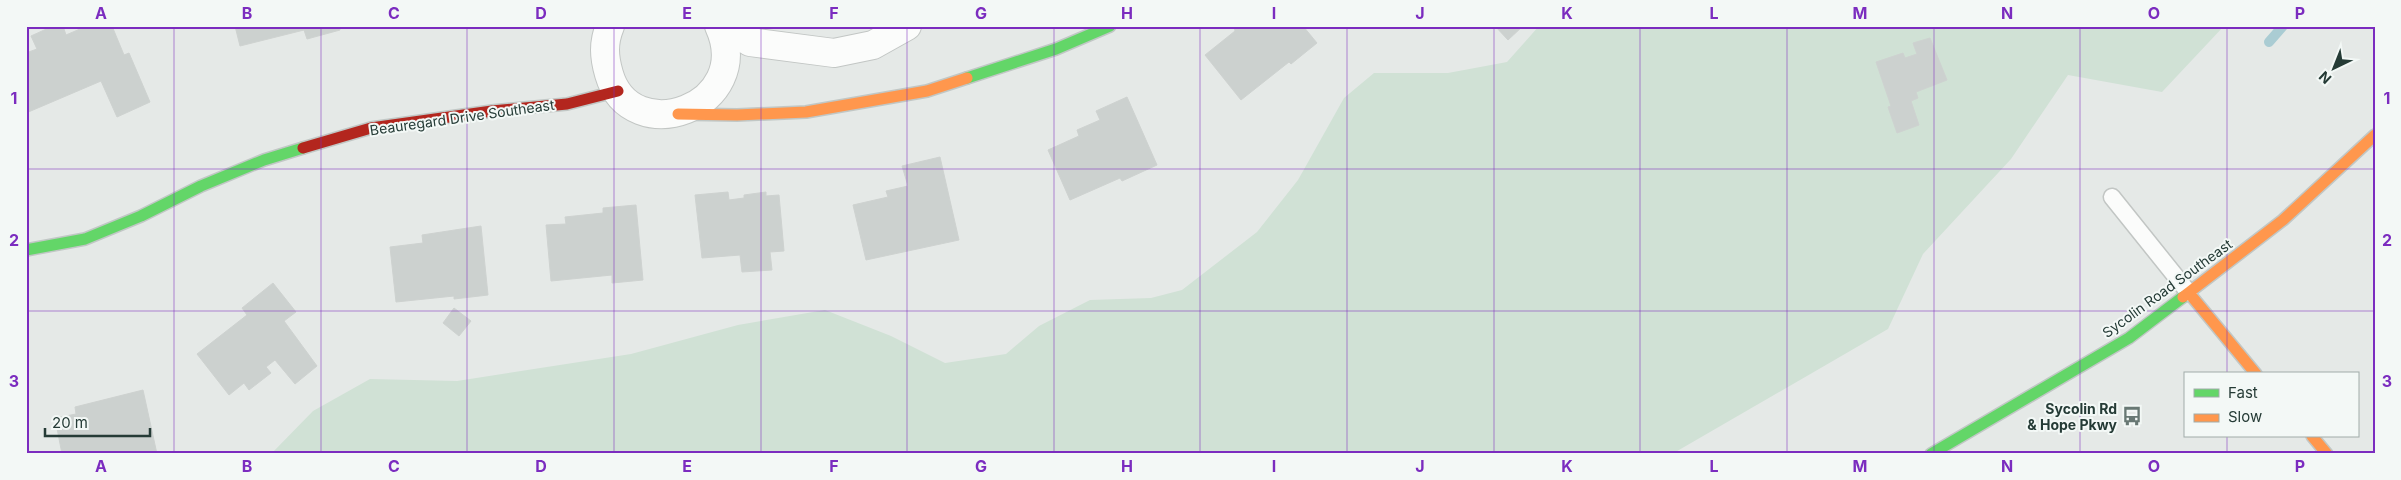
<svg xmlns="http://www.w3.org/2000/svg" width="2401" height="480" viewBox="0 0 2401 480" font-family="Inter,sans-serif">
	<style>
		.green { fill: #d0e1d5 }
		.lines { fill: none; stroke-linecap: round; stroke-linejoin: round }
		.stream { stroke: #aaccd3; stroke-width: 10 }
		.building { fill: #ccd1cf; stroke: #ced2d0 }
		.lane-casing { stroke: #c2c6c4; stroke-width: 19 }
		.street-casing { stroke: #c2c6c4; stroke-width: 30 }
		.fast-casing { stroke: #c1c7c5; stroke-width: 14 }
		.slow-casing { stroke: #c1c7c5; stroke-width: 14 }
		.jam-casing { stroke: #c1c7c5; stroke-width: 14 }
		.lane { stroke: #fbfcfb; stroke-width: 16 }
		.street { stroke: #fbfcfb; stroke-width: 28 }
		.fast { stroke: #63d668; stroke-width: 11 }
		.slow { stroke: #ff974d; stroke-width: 11 }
		.jam { stroke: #b3261e; stroke-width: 11 }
		.grid { fill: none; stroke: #7b2cbf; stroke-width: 1; stroke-opacity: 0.55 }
		.labels { text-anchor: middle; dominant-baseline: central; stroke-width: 4; stroke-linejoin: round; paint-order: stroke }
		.street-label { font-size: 14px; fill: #253b36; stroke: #f3f8f6 }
		.poi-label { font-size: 14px; font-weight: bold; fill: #253b36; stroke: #f3f8f6; text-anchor: end }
		.neatline { fill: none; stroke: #7b2cbf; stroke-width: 2 }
		.grid-label { font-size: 16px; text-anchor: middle; font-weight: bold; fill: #7b2cbf }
	</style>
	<rect width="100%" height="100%" fill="#e5e9e7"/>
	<!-- green -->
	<path class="green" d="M 1539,26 L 2224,26 L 2162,92 L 2068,75 L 2011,159 L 1923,254 L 1888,329 L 1672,454 L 271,454 L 313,411 L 370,379 L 457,381 L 631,354 L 738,325 L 825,310 L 891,336 L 945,363 L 1006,354 L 1039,326 L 1090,300 L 1151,298 L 1182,290 L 1257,232 L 1298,180 L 1344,98 L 1374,73 L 1448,73 L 1507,62 Z"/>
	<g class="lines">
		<!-- stream -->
		<path class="stream" d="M 2269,42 L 2283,26"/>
	</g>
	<!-- building -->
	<path class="building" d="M 53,26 L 63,26 L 66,35 L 87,26 L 112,26 L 124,55 L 129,53 L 150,102 L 117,117 L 101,81 L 26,113 L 26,53 L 37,49 L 31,36 Z
		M 235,26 L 339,26 L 340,30 L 307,39 L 304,30 L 240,46 Z
		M 1234,26 L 1303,26 L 1317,43 L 1291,64 L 1289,62 L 1241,100 L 1205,55 L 1235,31 Z
		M 1495,26 L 1523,26 L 1508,40 Z
		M 1930,38 L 1947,80 L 1916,92 L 1918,98 L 1911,101 L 1919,125 L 1897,133 L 1888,107 L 1891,106 L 1876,62 L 1903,53 L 1905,58 L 1917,54 L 1913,43 Z
		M 1127,97 L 1157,165 L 1122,181 L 1120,178 L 1070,200 L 1048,150 L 1079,136 L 1077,130 L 1100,120 L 1096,111 Z
		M 940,157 L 959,240 L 866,260 L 853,205 L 888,197 L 886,191 L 908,186 L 902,166 Z
		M 728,192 L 729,200 L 744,198 L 744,195 L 766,192 L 766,196 L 779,195 L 784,251 L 770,252 L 772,270 L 742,272 L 740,255 L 702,258 L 695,195 Z
		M 636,205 L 643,280 L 612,283 L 612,275 L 551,281 L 546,225 L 566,224 L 565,217 L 603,213 L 603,208 Z
		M 481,226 L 488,295 L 454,299 L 454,296 L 396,302 L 390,247 L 423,243 L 422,235 Z
		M 273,283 L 296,312 L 284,321 L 317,366 L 295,384 L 275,360 L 266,367 L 271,373 L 249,390 L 244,383 L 229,395 L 197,354 L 247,315 L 242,308 Z
		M 454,308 L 471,321 L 459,336 L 443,323 Z
		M 143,390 L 157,454 L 62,454 L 55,418 L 76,414 L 75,407 Z"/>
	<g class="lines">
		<defs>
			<path id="lane" d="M 2112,197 L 2189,293"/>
			<path id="street" d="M 610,26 C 603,43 604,57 609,74 C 631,151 756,107 719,26
				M 724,26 L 750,42 L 834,53 L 873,45 L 907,26"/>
			<path id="fast" d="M 967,78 L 1056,49 L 1110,26
				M 26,250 L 85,239 L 141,216 L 201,186 L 264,160 L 303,148
				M 1931,454 L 2129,338 L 2183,297"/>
			<path id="slow" d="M 678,114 L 737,115 L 806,112 L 927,91 L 967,78
				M 2189,293 L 2256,374
				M 2183,297 L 2283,220 L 2375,135
				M 2312,436 L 2327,454"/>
			<path id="jam" d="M 303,148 L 371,128 L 492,111 L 567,104 L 618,91"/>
		</defs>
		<!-- lane casing -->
		<use href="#lane" class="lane-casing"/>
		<!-- street casing -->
		<use href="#street" class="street-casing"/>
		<!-- fast casing -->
		<use href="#fast" class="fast-casing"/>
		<!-- slow casing -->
		<use href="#slow" class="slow-casing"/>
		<!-- jam casing -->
		<use href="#jam" class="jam-casing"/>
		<!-- lane -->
		<use href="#lane" class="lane"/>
		<!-- street -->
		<use href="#street" class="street"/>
		<!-- fast -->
		<use href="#fast" class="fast"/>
		<!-- slow -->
		<use href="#slow" class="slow"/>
		<!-- jam -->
		<use href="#jam" class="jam"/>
	</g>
	<!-- grid -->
	<path class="grid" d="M 174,26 L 174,454M 321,26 L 321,454M 467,26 L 467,454M 614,26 L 614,454M 761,26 L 761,454M 907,26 L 907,454M 1054,26 L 1054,454M 1200,26 L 1200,454M 1347,26 L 1347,454M 1494,26 L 1494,454M 1640,26 L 1640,454M 1787,26 L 1787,454M 1934,26 L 1934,454M 2080,26 L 2080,454M 2227,26 L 2227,374M 26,169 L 2375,169M 26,311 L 2375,311M 2227,436 L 2227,454"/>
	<!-- icons -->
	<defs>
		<symbol id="bus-bare" viewBox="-9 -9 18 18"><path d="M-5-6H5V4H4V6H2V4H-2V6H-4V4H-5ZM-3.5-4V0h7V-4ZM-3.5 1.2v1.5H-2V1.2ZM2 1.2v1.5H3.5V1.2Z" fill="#687874" stroke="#f3f8f6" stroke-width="2.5" paint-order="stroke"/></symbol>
	</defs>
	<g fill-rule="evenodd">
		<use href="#bus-bare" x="2118" y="402" width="28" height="28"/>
	</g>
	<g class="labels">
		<!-- street labels -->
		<g class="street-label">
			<text transform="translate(462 117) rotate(-8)">Beauregard Drive Southeast</text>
			<text transform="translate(2167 288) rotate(-36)">Sycolin Road Southeast</text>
		</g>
		<!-- poi labels -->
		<g class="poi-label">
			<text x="2117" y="408">Sycolin Rd<tspan x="2117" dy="16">&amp; Hope Pkwy</tspan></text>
		</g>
	</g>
	<!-- border -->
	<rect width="2401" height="480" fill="none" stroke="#f3f8f6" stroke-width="55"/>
	<!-- legend -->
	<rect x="2184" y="372" width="175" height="65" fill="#f3f8f6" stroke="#a1aca9"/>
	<rect x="2194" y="389" width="25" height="8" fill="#63d668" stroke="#a1aca9"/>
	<text x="2228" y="398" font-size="15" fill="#253b36">Fast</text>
	<rect x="2194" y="414" width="25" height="8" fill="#ff974d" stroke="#a1aca9"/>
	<text x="2228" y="422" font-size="15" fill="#253b36">Slow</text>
	<!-- north arrow -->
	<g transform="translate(2334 68) rotate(223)" stroke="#f3f8f6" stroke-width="4" paint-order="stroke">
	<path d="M0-4L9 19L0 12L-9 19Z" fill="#253b36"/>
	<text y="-8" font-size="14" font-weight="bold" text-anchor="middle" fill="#253b36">N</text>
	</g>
	<!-- scale -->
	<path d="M45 428v8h105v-8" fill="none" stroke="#253b36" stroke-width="2.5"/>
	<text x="52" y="428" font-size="15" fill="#253b36" stroke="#f3f8f6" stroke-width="4" paint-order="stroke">20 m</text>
	<rect x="28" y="28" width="2346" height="424" class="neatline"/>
	<g class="grid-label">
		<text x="101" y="19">A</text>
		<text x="247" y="19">B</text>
		<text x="394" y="19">C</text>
		<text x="541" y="19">D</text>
		<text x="687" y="19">E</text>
		<text x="834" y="19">F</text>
		<text x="981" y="19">G</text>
		<text x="1127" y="19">H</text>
		<text x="1274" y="19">I</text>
		<text x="1420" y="19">J</text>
		<text x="1567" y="19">K</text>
		<text x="1714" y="19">L</text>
		<text x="1860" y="19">M</text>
		<text x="2007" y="19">N</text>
		<text x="2154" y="19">O</text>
		<text x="2300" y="19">P</text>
		<text x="14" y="104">1</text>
		<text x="2387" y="104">1</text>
		<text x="14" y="246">2</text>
		<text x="2387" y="246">2</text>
		<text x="14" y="387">3</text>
		<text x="2387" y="387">3</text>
		<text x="101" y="472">A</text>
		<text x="247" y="472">B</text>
		<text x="394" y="472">C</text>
		<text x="541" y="472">D</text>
		<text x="687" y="472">E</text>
		<text x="834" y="472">F</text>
		<text x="981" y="472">G</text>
		<text x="1127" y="472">H</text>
		<text x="1274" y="472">I</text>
		<text x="1420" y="472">J</text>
		<text x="1567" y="472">K</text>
		<text x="1714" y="472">L</text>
		<text x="1860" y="472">M</text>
		<text x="2007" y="472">N</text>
		<text x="2154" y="472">O</text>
		<text x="2300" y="472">P</text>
	</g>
</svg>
